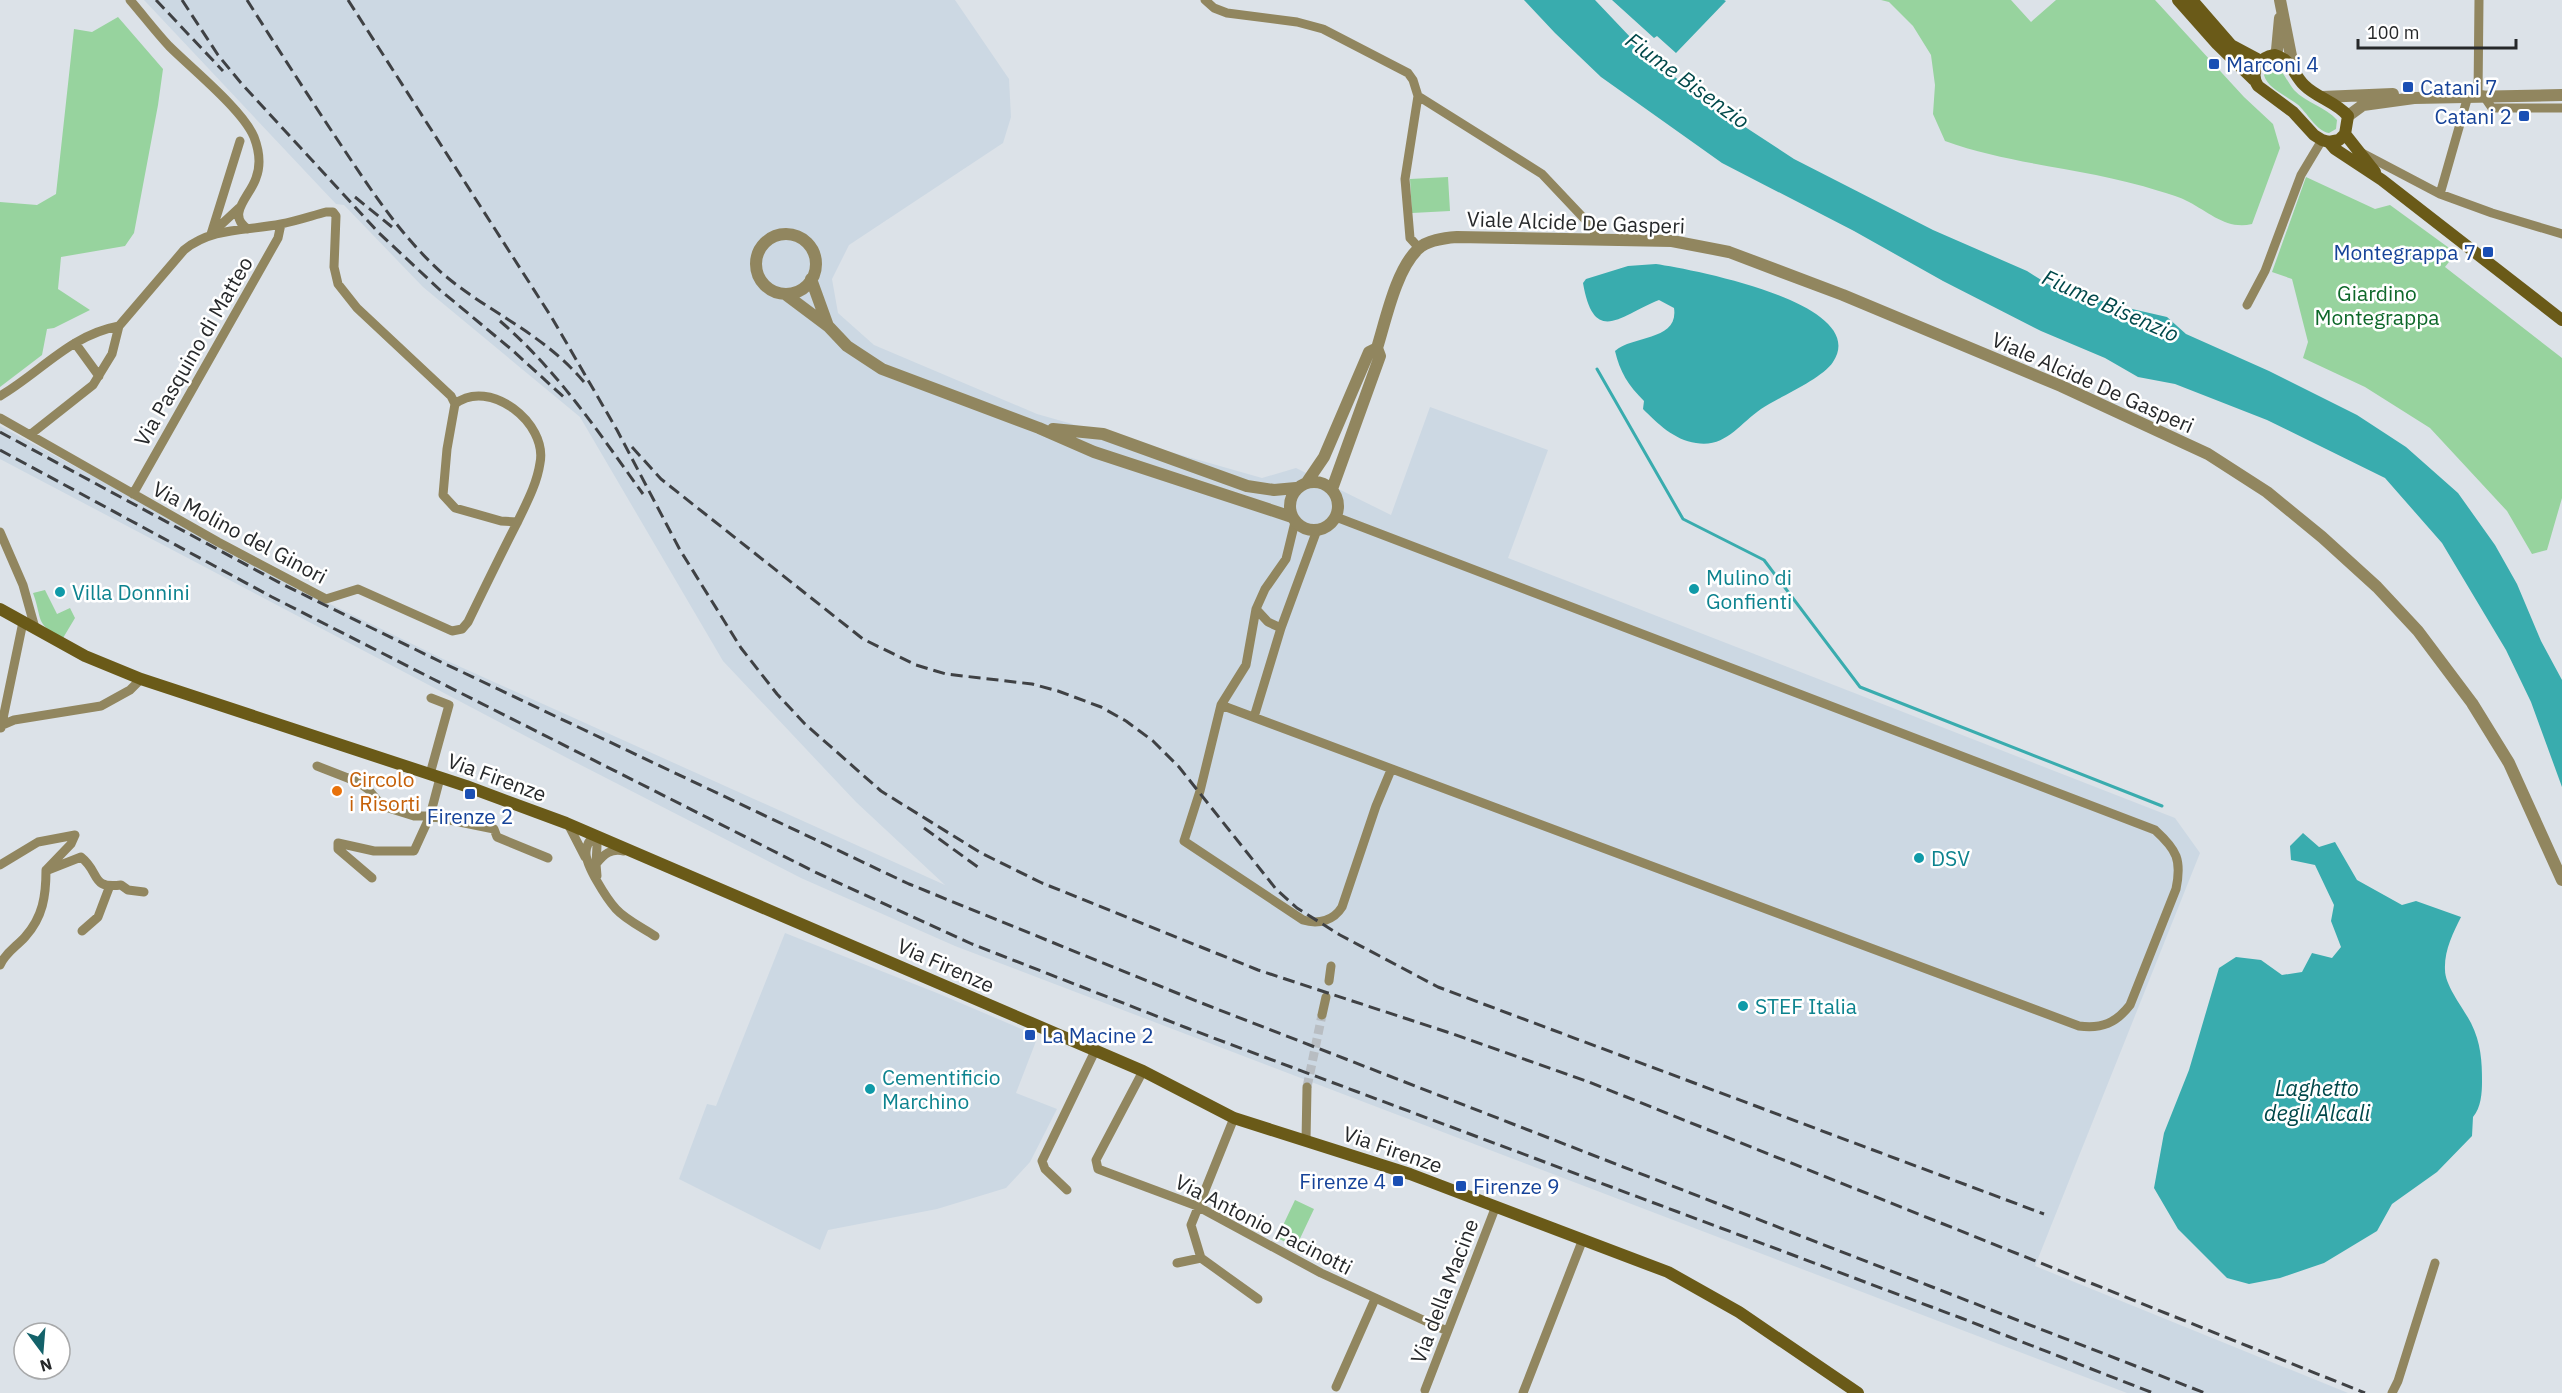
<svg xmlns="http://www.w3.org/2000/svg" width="2562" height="1393" viewBox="0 0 2562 1393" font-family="'IBM Plex Sans',sans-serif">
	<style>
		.built { fill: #ccd8e3 }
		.green { fill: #97d39e }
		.water { fill: #39acae }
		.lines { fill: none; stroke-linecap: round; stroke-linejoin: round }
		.stream { stroke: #39acae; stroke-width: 3 }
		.minor-tunnel { stroke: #b8bdc2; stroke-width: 9; stroke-dasharray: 9 4.5; stroke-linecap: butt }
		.minor { stroke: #91865f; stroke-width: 9 }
		.tertiary { stroke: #91865f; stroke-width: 12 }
		.secondary { stroke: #6a5a18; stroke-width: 12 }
		.rail { stroke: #3f4144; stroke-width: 3; stroke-dasharray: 12 6; stroke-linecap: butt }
		.transit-dot { fill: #1a4fb4; stroke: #fff; stroke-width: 2 }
		.culture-dot { fill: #0f9aa8; stroke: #fff; stroke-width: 2 }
		.food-dot { fill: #e8710a; stroke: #fff; stroke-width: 2 }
		.labels { text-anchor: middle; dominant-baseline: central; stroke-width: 5; stroke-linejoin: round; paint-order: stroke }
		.transit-label { font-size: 21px; fill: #164399; stroke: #fff; text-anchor: start }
		.street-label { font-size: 21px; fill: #26282a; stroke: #fff }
		.park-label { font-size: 21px; fill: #0e682a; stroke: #fff }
		.culture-label { font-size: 21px; fill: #0d838f; stroke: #fff; text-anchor: start }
		.food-label { font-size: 21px; fill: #c56008; stroke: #fff; text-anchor: start }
		.water-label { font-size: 22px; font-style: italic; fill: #00484a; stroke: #fff }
	</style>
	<rect width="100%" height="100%" fill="#dce2e8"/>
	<!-- built -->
	<path class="built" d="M 144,0 L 955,0 L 1009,79 L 1011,117 L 1003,143 L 849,245 L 832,279 L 838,313 L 874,345 L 1037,414 L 1262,478 L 1296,468 L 1391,515 L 1430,407 L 1548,450 L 1508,558 L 2175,818 L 2200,853 L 2035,1266 L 2348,1393 L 2127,1393 L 955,946 L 801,878 L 571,760 L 0,459 L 0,426 L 332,605 L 443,659 L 945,885 L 856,802 L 723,661 L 580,417 L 423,287 L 344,205 L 336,204 Z
		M 785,933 L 937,993 L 1038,1036 L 1016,1093 L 1057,1109 L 1030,1162 L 1006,1188 L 937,1209 L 828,1230 L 820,1250 L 679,1179 L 707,1104 L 716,1106 Z"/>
	<!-- green -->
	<path class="green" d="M 1881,0 L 2011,0 L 2031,22 L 2056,0 L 2155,0 L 2244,97 L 2273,124 L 2280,148 L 2252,224 C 2227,230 2210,213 2189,202 C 2180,197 2169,194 2159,191 C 2089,168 2014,166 1945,141 L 1933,114 L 1935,85 L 1931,55 L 1913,26 L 1889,2 Z
		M 118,17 L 163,69 L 158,105 L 134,233 L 125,246 L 61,257 L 58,289 L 90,310 L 54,328 L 47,329 L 42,355 L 0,387 L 0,202 L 37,205 L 56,194 L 74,29 L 92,32 Z
		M 2271,66 C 2283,67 2286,81 2294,90 C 2306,103 2326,107 2337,120 L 2336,129 L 2329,133 C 2316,131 2307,112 2297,104 C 2287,96 2267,88 2264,75 Z
		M 1448,177 L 1450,211 L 1412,213 L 1410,179 Z
		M 2306,177 L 2375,209 L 2390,205 L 2456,253 L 2445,267 L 2562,358 L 2562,498 L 2547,550 L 2532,554 L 2507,511 L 2430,428 L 2365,387 L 2303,358 L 2308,342 L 2292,279 L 2272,272 Z
		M 45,590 L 57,614 L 70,608 L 75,618 L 63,638 C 34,624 43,620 33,593 Z
		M 1295,1200 L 1314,1209 L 1296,1247 L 1277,1238 Z"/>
	<!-- water -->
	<path class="water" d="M 1524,0 L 1595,0 L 1651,59 L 1713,106 L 1794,159 L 1933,230 L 2027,271 L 2051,286 L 2119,306 L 2167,317 L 2186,334 L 2269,371 L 2357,415 L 2406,447 L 2458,493 L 2495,545 L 2517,584 L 2541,641 L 2562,680 L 2562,787 L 2531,702 L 2506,650 L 2442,543 L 2385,478 L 2267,420 L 2175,384 L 2138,377 L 2105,358 L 2041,331 L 1943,281 L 1854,231 L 1722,163 L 1601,77 L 1555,33 Z
		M 1612,0 L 1724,0 L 1726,1 L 1676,53 L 1657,36 L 1654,38 Z
		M 1656,264 C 1690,269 1872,303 1833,362 C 1822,379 1779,397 1761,409 C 1739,424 1726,448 1696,443 C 1674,440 1657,423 1643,409 L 1644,401 C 1628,385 1620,372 1615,351 C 1634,335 1679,341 1674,308 L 1659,300 C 1621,315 1594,347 1583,283 L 1586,279 L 1628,266 Z
		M 2303,833 L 2319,847 L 2335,842 L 2357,880 L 2402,905 L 2416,901 L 2461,917 C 2453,933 2444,951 2445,970 C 2445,986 2464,1009 2471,1023 C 2481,1043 2482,1061 2482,1082 C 2482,1093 2481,1108 2473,1117 L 2472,1136 L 2437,1172 L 2392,1204 L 2377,1231 L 2324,1263 L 2280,1278 L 2249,1284 L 2227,1278 L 2178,1229 L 2154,1188 L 2164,1133 L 2189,1070 L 2219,968 L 2236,957 L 2261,960 L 2282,975 L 2302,972 L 2312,953 L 2332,958 L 2341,947 L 2331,921 L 2334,905 L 2315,865 L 2291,860 L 2290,846 Z"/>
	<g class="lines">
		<!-- stream -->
		<path class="stream" d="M 1597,369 L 1683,519 L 1764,560 L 1860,687 L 2162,806"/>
		<!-- minor-tunnel -->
		<path class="minor-tunnel" d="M 1307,1087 L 1322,1015"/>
		<!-- minor -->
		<path class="minor" d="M 130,0 C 143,15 155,31 169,46 C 191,68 243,110 254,137 C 259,150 261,165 256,178 C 251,195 225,215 248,229
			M 1205,0 L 1214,8 L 1227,13 L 1297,22 L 1323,29 L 1408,73 L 1413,80 L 1418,96 L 1405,179 L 1410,238 L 1419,248
			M 2478,95 L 2479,0
			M 2483,95 L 2492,108 L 2562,108
			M 1418,96 L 1542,174 L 1593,228 L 1596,238
			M 2362,153 L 2440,194 L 2492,213 L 2562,234
			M 2440,194 L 2468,96
			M 211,234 L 240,141
			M 211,234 L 239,208
			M 2247,305 L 2265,271 L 2301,175 L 2322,140
			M 75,343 L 99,376
			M 0,396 C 41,372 70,335 119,326
			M 455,404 L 447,449 L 443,495 L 455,508 L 501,521 L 517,522
			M 0,418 L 218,542 L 326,599 L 358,589 L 452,631 L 462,629 L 468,622 C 484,589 500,556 517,523 C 526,504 537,484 540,463 C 548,423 489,377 455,404 L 451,396 L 357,308 L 338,284 L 334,267 L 336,216 L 333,212 L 326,212 C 311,216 296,221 281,224 C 247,231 212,227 184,250 L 119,326 L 112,354 L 93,385 L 31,434
			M 133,494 L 278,238 L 281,224
			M 1295,522 L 1286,559 L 1265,589 L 1256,609 L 1246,665 L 1221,705 L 2079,1026 C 2102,1029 2116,1023 2130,1005 L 2176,889 C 2182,860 2177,850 2155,830 L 1336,517
			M 0,532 L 23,585 L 35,628
			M 1256,609 L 1268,622 L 1281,628
			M 1221,705 L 1200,791 L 1184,841 L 1303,920 C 1319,925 1334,920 1342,907 L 1376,806 L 1391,770
			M 1254,717 L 1281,628 L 1317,530
			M 0,726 L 14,720 L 101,706 L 130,690 L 141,679
			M 1,728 L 23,622
			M 317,766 L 358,782 L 368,789 L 382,806 L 414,816 L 430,816 L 494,829 L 497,837 L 548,858
			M 430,774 L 449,705 L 431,698
			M 568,824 L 585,857
			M 594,835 C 590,840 586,845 586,852 C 585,865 607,899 616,909 C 626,920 643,928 655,936
			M 594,835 L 597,846 L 596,864
			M 0,865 L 38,842 L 75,835 L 71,844 L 46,870
			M 48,870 L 81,857 C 101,873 90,889 121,885 L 128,890 L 144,892
			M 597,876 L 596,864 C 604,854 611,848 624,851
			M 372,878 L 338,849 L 338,843 L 374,851 L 414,851 L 430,816 L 440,778
			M 82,931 L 98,917 L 109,888
			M 0,965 C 6,952 16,947 25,937 C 43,917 46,896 46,870
			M 1329,981 L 1331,966
			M 1322,1015 L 1326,997
			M 1143,1071 L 1096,1160 L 1098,1169 L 1197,1206 L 1321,1273 L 1447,1331
			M 1306,1141 L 1307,1087
			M 1067,1190 L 1045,1169 L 1042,1161 L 1095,1051
			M 1201,1258 L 1258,1299
			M 1177,1263 L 1201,1258 L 1191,1225 L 1234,1118
			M 1336,1387 L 1375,1299
			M 1425,1390 L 1496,1206
			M 1523,1393 L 1583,1239
			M 2392,1393 L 2398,1381 L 2435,1263"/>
		<!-- tertiary -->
		<path class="tertiary" d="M 2280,0 L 2294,71
			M 2275,55 L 2277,50 L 2280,18
			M 2322,97 L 2393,94
			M 2348,116 L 2363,105 L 2414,98 L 2562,95
			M756 264a30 30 0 1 1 60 0a30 30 0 1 1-60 0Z
			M 811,279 L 828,326
			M 785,294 L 829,327 L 847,346 L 882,369 L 1039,428 L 1094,452 L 1292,517
			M 1053,429 L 1103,434 L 1247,486 L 1274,490 L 1296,488
			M1290 506a24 24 0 1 1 48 0a24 24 0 1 1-48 0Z
			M 1307,482 L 1324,457 L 1369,352 L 1377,348
			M 1332,489 L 1380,356 L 1377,348 C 1386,319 1396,270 1418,249 C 1427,240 1444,238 1457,237 L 1672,241 L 1729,252 L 1843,295 L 2061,386 L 2208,454 L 2267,492 L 2322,537 L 2377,587 L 2418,631 L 2472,703 L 2509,763 L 2562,880"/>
		<!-- secondary -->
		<path class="secondary" d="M 2178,0 L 2217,44 L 2254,80
			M 2192,0 L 2231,45 L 2261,61
			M 2275,55 C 2291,59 2293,74 2304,85 C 2317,98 2336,102 2348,116 L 2345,134 L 2339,140 L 2329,142 L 2322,140 L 2314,135 L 2293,112 L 2258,86 C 2249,72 2259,57 2275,55 Z
			M 2345,134 L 2375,172
			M 2329,142 L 2335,149 L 2382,180 L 2562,320
			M 0,609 L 85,656 L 141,679 L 466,786 L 566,823 L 1143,1071 L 1234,1118 L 1410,1174 L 1668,1272 L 1739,1312 L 1858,1393"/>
		<!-- rail -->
		<path class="rail" d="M 156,0 L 223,71
			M 182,0 L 218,55 L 241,83 L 379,233 L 440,290 L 511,349 L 567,400
			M 247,0 C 280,52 314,105 349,157 C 377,199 405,240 443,274 C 489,313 543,333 584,382
			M 348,0 L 552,318 L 617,430 L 680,550 L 741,648 L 777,694 L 805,724 L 881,791 L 981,853 L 1042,883 L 1258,970 L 1453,1034 L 1589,1082 L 2365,1393
			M 355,197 L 392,227
			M 500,321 C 558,371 599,433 643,494
			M 0,432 L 280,583 L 441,662 L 909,884 L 1199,1002 L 2205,1393
			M 632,447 L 661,479 L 863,639 L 916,665 L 946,674 L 1032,684 L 1058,691 L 1101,707 L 1126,721 L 1153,741 L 1179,767 L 1276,889 L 1297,908 L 1340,935 L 1438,987 L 2044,1214
			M 0,450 L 272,597 L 433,679 L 815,872 L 972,944 L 1187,1028 L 1961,1318 L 2153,1393
			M 924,828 L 982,870"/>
	</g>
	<!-- markers -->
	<g class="transit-dot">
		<rect x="2208" y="58" width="12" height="12" rx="3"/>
		<rect x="2402" y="81" width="12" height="12" rx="3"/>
		<rect x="2518" y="110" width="12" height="12" rx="3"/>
		<rect x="2482" y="246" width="12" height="12" rx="3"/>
		<rect x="464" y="788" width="12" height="12" rx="3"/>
		<rect x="1024" y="1029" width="12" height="12" rx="3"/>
		<rect x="1392" y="1175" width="12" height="12" rx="3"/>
		<rect x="1455" y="1180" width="12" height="12" rx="3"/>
	</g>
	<g class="culture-dot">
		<circle cx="1694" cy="589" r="6"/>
		<circle cx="60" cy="592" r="6"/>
		<circle cx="1919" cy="858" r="6"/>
		<circle cx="1743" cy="1006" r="6"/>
		<circle cx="870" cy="1089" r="6"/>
	</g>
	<circle class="food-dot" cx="337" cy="791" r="6"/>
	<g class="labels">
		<!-- transit labels -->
		<g class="transit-label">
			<text x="2226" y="64">Marconi 4</text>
			<text x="2420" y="87">Catani 7</text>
			<text x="2512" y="116" text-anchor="end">Catani 2</text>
			<text x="2476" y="252" text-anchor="end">Montegrappa 7</text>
			<text x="470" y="816" text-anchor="middle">Firenze 2</text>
			<text x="1042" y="1035">La Macine 2</text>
			<text x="1386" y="1181" text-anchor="end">Firenze 4</text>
			<text x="1473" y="1186">Firenze 9</text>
		</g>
		<!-- street labels -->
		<g class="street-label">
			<text transform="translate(1576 222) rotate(2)">Viale Alcide De Gasperi</text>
			<text transform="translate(193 351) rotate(-60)">Via Pasquino di Matteo</text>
			<text transform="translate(2093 382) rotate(24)">Viale Alcide De Gasperi</text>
			<text transform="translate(240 532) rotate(28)">Via Molino del Ginori</text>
			<text transform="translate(497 777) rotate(20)">Via Firenze</text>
			<text transform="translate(946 965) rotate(24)">Via Firenze</text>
			<text transform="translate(1393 1149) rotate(19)">Via Firenze</text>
			<text transform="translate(1264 1224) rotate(27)">Via Antonio Pacinotti</text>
			<text transform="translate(1444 1291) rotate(-69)">Via della Macine</text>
		</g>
		<!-- park labels -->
		<g class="park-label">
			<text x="2377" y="293">Giardino<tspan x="2377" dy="24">Montegrappa</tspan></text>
		</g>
		<!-- culture labels -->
		<g class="culture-label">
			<text x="1706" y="577">Mulino di<tspan x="1706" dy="24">Gonfienti</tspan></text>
			<text x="72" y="592">Villa Donnini</text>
			<text x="1931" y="858">DSV</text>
			<text x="1755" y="1006">STEF Italia</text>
			<text x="882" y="1077">Cementificio<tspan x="882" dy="24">Marchino</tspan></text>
		</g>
		<!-- food labels -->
		<g class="food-label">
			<text x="349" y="779">Circolo<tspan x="349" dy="24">i Risorti</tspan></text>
		</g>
		<!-- water labels -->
		<g class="water-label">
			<text transform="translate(1688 80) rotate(36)">Fiume Bisenzio</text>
			<text transform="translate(2111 305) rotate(24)">Fiume Bisenzio</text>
			<text x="2317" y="1087">Laghetto<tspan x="2317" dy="25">degli Alcali</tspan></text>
		</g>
	</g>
	<!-- north arrow -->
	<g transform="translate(42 1351) rotate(164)"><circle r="28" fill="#ffffff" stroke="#a8a9aa" stroke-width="1.5"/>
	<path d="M0-4.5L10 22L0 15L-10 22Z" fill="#14626a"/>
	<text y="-9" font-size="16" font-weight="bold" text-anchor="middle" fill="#26282a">N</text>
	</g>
	<!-- scale -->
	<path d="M2358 39v9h158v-9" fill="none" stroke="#26282a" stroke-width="3"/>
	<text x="2367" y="39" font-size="18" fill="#26282a" stroke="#ffffff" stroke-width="4.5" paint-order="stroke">100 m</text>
</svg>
